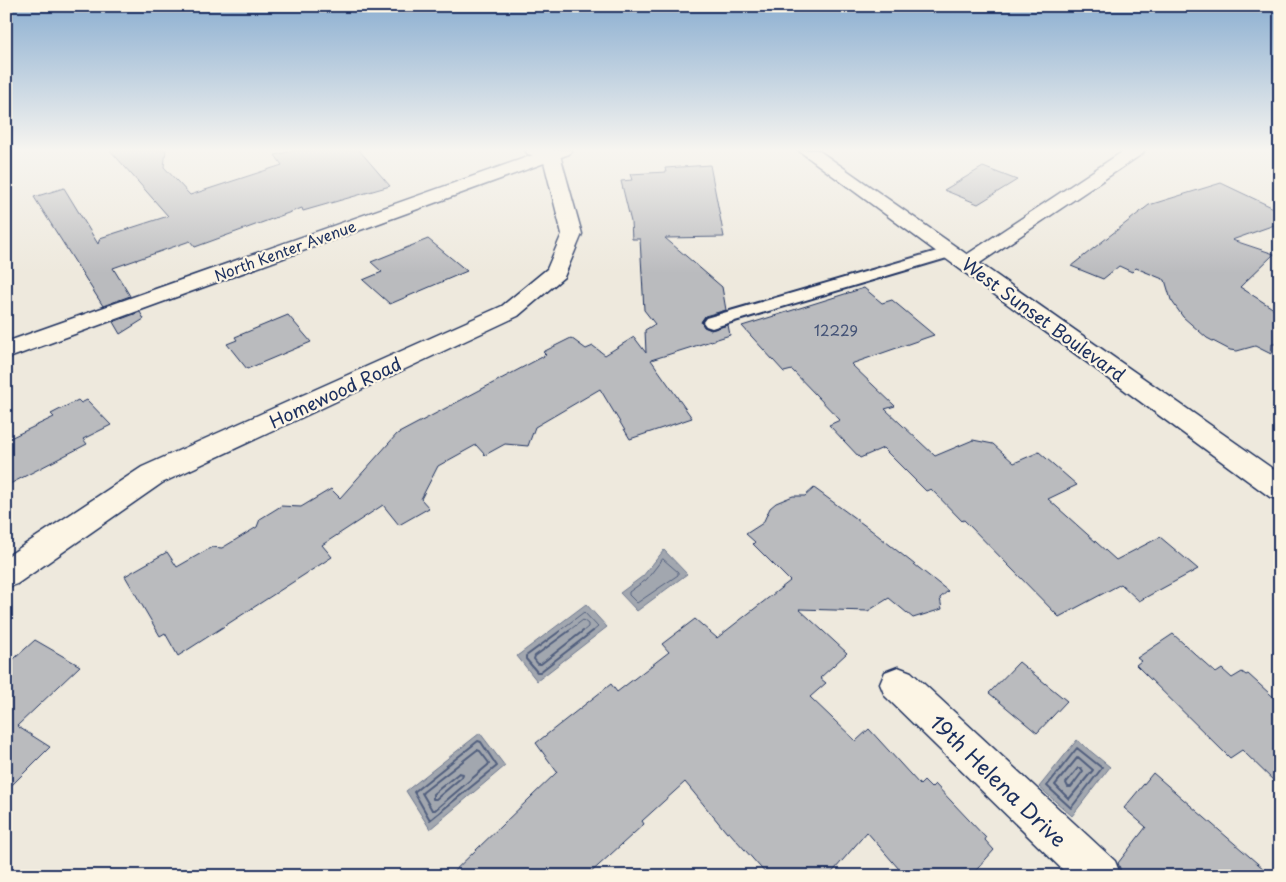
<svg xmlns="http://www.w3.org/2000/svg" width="1286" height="882" viewBox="0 0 1286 882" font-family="'Playpen Sans',sans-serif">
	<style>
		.water { fill: #a2a7af; stroke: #6c778f }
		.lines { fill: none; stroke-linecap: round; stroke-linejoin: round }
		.shore-far1 { stroke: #515f7e; stroke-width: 1 }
		.shore { stroke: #515f7e; stroke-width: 2 }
		.building { fill: #babbbe; stroke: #1b2f5e }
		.service-casing { stroke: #1b2f5e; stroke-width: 4 }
		.minor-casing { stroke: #1b2f5e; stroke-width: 3 }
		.tertiary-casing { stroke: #1b2f5e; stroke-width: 3 }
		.secondary-casing { stroke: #1b2f5e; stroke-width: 3 }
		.service { fill: #fcf5e5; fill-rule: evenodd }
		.minor { fill: #fcf5e5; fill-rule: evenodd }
		.tertiary { fill: #fcf5e5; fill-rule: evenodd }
		.secondary { fill: #fcf5e5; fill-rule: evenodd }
		.labels { text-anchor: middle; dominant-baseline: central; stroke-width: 4.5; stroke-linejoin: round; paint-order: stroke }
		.far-street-label { font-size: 15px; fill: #1b2f5e; stroke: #fcf5e5 }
		.number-label { font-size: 15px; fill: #435276 }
		.street-label { font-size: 18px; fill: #1b2f5e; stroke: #fcf5e5 }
		.near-street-label { font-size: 21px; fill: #1b2f5e; stroke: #fcf5e5 }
	</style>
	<rect width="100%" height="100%" fill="#eee9dd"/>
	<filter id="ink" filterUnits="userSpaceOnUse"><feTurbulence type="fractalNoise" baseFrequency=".02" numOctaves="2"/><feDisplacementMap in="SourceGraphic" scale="10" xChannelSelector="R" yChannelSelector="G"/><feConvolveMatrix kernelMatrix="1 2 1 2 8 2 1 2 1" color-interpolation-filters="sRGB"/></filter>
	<g filter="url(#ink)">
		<!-- water -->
		<path class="water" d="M 664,550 L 687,574 L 637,611 L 620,593 L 643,576 Z
			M 586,604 L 607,627 L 537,681 L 517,656 Z
			M 480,733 L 505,766 L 430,829 L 406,791 Z
			M 1077,740 L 1110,767 L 1072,816 L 1039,787 Z"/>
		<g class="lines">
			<!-- shore-far1 -->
			<path class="shore-far1" d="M 663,559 L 678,572 L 678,575 L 637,603 L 629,595 L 629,592 L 646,580 Z
				M 558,632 L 584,612 L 598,627 L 592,632
				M 567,632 L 583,620 L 588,624 L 588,627 L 582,632"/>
			<!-- shore -->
			<path class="shore" d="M 560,631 L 526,656 L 526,659 L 537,672 L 540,672 L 593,631
				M 569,631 L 535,656 L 534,659 L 538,664 L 541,664 L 583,631
				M 478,741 L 481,742 L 497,766 L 430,820 L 414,792 Z
				M 1077,748 L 1102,768 L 1071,808 L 1047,786 Z
				M 477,750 L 480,751 L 489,763 L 488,765 L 435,810 L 432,810 L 422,793 Z
				M 1078,757 L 1093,770 L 1069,799 L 1055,785 Z
				M 1078,768 L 1081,768 L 1083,771 L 1071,787 L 1068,787 L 1066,783 Z
				M 459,773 L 463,774 L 462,777 L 436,799 L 433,799 L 433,794 Z"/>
		</g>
		<!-- building -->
		<path class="building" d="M 110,150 L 166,150 L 164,167 L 190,195 L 282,165 L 275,155 L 297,150 L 359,150 L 390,186 L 303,211 L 302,208 L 195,247 L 190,241 L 113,268 L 130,296 L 103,306 L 34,197 L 64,188 L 98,244 L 100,238 L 168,216 Z
			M 710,165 L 724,237 L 665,238 L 722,287 L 726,310 L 705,316 L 701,322 L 704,327 L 711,330 L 728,325 L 730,335 L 651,360 L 692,418 L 630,439 L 600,389 L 535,427 L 528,446 L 505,444 L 485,455 L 476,445 L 438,466 L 421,499 L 429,508 L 399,525 L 383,505 L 322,545 L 332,557 L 178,656 L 165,633 L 160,636 L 125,576 L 167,552 L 177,567 L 212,547 L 222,548 L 257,527 L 260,519 L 281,506 L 301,507 L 331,489 L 340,498 L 397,434 L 546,355 L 543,352 L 571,338 L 586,349 L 593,346 L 605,355 L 634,337 L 646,353 L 645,330 L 655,324 L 644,310 L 640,239 L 632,239 L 631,222 L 621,181 L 632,180 L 630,174 L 666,172 L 665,168 Z
			M 983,167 L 1017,180 L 978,204 L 944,190 Z
			M 1221,183 L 1280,211 L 1280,223 L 1232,240 L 1274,254 L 1240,287 L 1280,313 L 1280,344 L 1272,344 L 1271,354 L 1255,346 L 1237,351 L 1230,350 L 1207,338 L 1183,317 L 1171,300 L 1165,280 L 1136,268 L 1132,272 L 1119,266 L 1103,279 L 1071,266 L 1149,205 Z
			M 428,239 L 467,271 L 390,304 L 363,280 L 382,272 L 371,262 Z
			M 864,288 L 882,303 L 892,300 L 934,335 L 851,364 L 895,406 L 885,409 L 935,456 L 973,440 L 993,444 L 1014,463 L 1039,452 L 1077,485 L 1048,499 L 1116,560 L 1160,537 L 1198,569 L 1139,601 L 1121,584 L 1059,617 L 964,520 L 962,521 L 931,489 L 926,491 L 883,448 L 860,458 L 829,425 L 840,420 L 792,370 L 784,372 L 742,326 Z
			M 140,312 L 144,319 L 120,334 L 113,322 Z
			M 288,315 L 311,342 L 247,369 L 227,344 L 237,340 L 235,337 Z
			M 78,400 L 81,403 L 87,400 L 111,425 L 83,439 L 87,444 L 6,486 L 6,440 L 54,417 L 51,414 Z
			M 814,488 L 871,530 L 948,591 L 940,598 L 942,609 L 913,618 L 889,598 L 868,611 L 799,609 L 847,653 L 820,678 L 826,683 L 810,697 L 856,741 L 869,729 L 920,785 L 924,781 L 931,788 L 935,784 L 986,838 L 985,840 L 994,850 L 971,876 L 905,876 L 867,832 L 829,876 L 768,876 L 729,832 L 727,833 L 685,782 L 642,821 L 644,824 L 587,876 L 449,876 L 557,772 L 536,743 L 611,684 L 617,692 L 669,652 L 662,644 L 695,619 L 717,638 L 790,581 L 753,544 L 755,542 L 746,534 L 763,523 L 770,508 L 776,503 L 793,496 L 805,496 Z
			M 1173,634 L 1216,673 L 1222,669 L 1232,678 L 1242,672 L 1246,675 L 1248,674 L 1280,703 L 1280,787 L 1242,750 L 1230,758 L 1136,665 L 1141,661 L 1137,658 Z
			M 35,640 L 80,666 L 17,726 L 50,747 L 6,791 L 6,666 Z
			M 1019,662 L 1067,701 L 1037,733 L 989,693 Z
			M 1153,773 L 1272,876 L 1123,876 L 1118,863 L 1146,827 L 1124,808 Z"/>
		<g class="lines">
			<defs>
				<path id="service" d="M 951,247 L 957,249 L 959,252 L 957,255 L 718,326 L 712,328 L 706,326 L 703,322 L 706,318 Z"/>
				<path id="minor" d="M 525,150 C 535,150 553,146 560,155 L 582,234 L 564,277 L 518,316 L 162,483 L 17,584 L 6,588 L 6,557 L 142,467 L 502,306 L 547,269 L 562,234 L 543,158 L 528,154 Z
					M 1125,150 L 1145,150 L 1142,154 L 974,267 L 967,269 L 960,267 L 956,263 L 960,259 Z
					M 898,667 L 911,672 L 1115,861 L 1121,876 L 1069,876 L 885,696 L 880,684 L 885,672 Z"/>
				<path id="tertiary" d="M 547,150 L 572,150 L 569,154 L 6,359 L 6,342 Z"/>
				<path id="secondary" d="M 798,150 L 818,150 L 1280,474 L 1280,500 L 1270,497 Z"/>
			</defs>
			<!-- service casing -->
			<use href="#service" class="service-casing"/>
			<!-- minor casing -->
			<use href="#minor" class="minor-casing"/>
			<!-- tertiary casing -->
			<use href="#tertiary" class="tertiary-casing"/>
			<!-- secondary casing -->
			<use href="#secondary" class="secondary-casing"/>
			<!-- service -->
			<use href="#service" class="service"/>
			<!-- minor -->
			<use href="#minor" class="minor"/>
			<!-- tertiary -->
			<use href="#tertiary" class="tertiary"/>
			<!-- secondary -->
			<use href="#secondary" class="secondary"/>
		</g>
	</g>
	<!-- sky -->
	<linearGradient id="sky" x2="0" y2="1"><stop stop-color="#8cafd1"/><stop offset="0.55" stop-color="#f7f5f0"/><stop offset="1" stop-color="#f7f5f0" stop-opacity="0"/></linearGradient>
	<rect width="1286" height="273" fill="url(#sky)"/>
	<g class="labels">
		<!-- far-street labels -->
		<g class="far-street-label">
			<text transform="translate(285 250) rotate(-20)">North Kenter Avenue</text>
		</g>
		<!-- number labels -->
		<g class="number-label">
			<text x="836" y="329">12229</text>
		</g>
		<!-- street labels -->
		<g class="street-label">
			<text transform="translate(1044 319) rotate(36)">West Sunset Boulevard</text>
			<text transform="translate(335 392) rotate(-25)">Homewood Road</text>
		</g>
		<!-- near-street labels -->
		<g class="near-street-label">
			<text transform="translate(999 780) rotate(44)">19th Helena Drive</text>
		</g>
	</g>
	<!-- margin -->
	<rect width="1286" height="882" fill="none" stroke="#fcf5e5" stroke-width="25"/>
	<rect x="12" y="12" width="1261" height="857" fill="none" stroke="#1b2f5e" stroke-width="2" filter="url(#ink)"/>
</svg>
